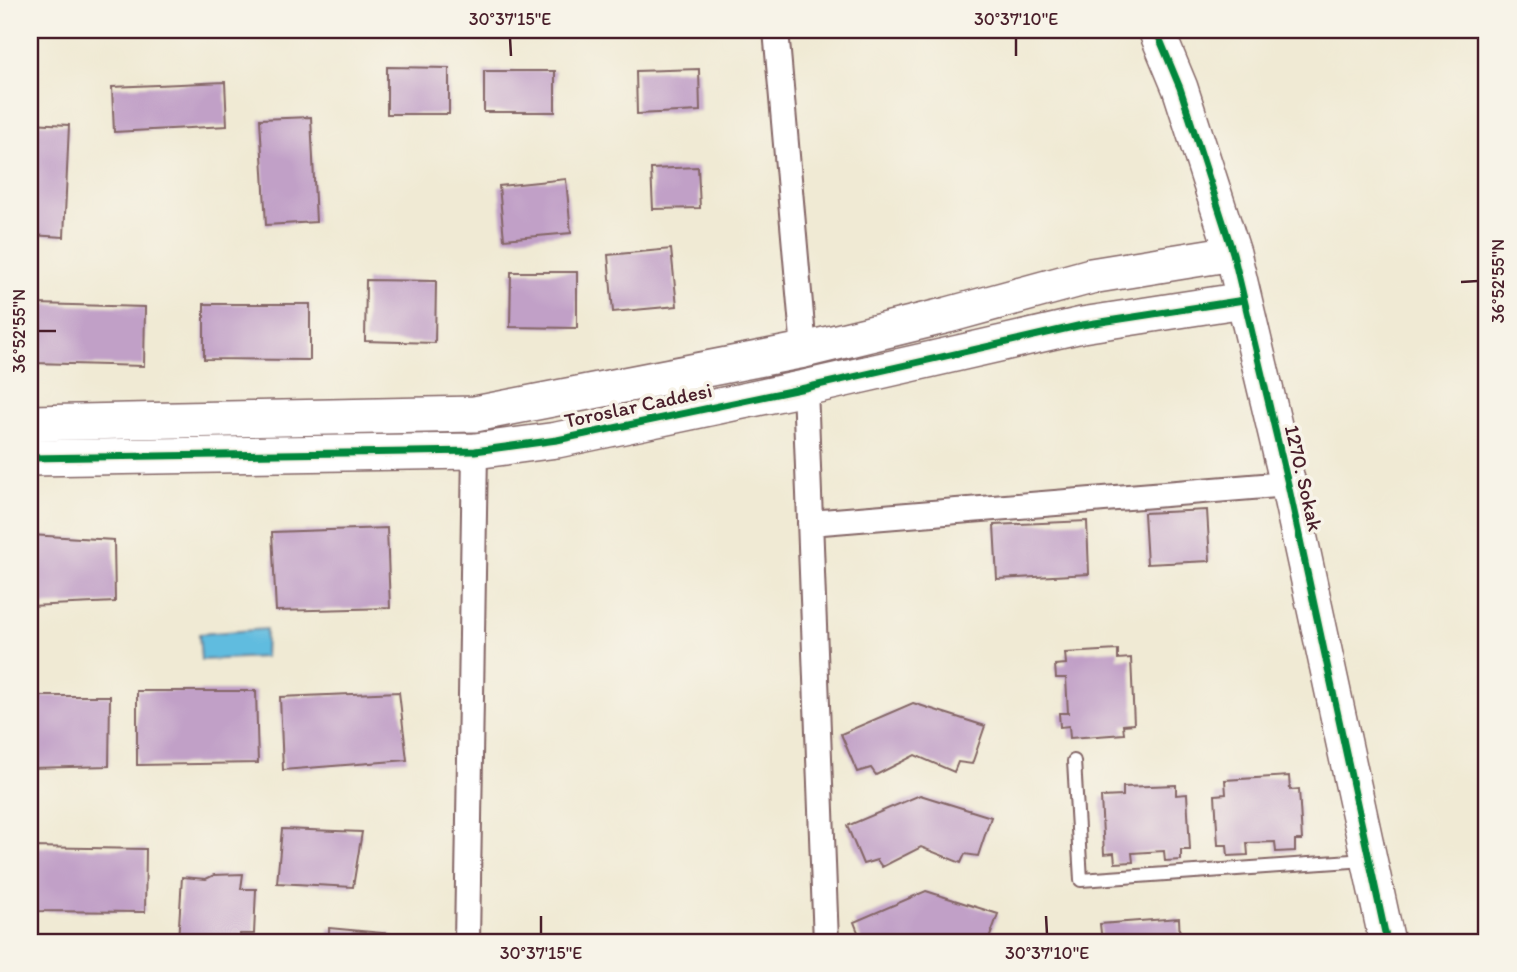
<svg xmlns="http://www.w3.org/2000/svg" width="1517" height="972" viewBox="0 0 1517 972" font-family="Itim,sans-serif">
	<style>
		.water { fill: #61bcdf; stroke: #566e85; stroke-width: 2 }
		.building { fill: #c1a0c7 }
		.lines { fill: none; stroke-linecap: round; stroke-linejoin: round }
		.lane-casing { stroke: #846666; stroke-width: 16 }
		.street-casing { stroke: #846666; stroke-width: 28 }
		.secondary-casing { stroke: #846666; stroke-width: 38 }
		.lane { stroke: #fff; stroke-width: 12 }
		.street { stroke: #fff; stroke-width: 24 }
		.secondary { stroke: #fff; stroke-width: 35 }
		.cycleway-casing { stroke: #f7f3e8; stroke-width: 11 }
		.cycleway { stroke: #00873e; stroke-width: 7 }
		.ticks { fill: none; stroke: #4a1f2b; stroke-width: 2.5 }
		.labels { text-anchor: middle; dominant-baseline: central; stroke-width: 7; stroke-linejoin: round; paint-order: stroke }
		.street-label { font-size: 21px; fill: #4a1f2b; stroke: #f7f3e8 }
		.neatline { fill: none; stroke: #4a1f2b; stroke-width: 2.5 }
		.ticks-label { font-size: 18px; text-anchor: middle; fill: #4a1f2b }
	</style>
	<rect width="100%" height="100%" fill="#f7f3e8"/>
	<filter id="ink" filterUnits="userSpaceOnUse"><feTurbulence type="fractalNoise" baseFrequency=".0143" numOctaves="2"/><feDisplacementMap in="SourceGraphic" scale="14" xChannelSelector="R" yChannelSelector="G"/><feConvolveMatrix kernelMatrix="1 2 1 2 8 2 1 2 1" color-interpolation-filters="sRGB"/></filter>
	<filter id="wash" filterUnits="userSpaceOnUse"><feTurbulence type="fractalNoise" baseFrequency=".00686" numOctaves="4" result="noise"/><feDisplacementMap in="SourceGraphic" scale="28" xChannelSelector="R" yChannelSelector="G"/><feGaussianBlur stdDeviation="1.57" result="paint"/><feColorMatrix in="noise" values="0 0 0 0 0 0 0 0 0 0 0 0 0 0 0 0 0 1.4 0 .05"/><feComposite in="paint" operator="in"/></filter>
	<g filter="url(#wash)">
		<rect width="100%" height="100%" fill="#f0ead4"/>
		<!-- water -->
		<path class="water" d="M 266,629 L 265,657 L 201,660 L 199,634 Z"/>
		<g id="blocks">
			<!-- building -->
			<path class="building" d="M 387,67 L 449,68 L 449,114 L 387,114 Z
				M 699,69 L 700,111 L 637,114 L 636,71 Z
				M 484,71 L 555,71 L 555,112 L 484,112 Z
				M 225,82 L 227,126 L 114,132 L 112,87 Z
				M 311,117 L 316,222 L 266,225 L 260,119 Z
				M 30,123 L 69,125 L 64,237 L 30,235 Z
				M 698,167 L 700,208 L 653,209 L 651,169 Z
				M 566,179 L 571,233 L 504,239 L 499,186 Z
				M 671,249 L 677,306 L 613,312 L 608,255 Z
				M 511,272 L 577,272 L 577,328 L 510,327 Z
				M 366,280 L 436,281 L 435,343 L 365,341 Z
				M 36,304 L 145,307 L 144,366 L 34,363 Z
				M 204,304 L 310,304 L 310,360 L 204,359 Z
				M 1207,510 L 1210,561 L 1147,564 L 1144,513 Z
				M 1087,521 L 1089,574 L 997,579 L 994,525 Z
				M 387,528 L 390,608 L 276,611 L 272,532 Z
				M 30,535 L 114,540 L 115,602 L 30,606 Z
				M 1118,650 L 1118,659 L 1131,658 L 1134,724 L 1123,725 L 1124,734 L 1070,738 L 1069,726 L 1060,727 L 1059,713 L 1068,713 L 1066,678 L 1056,678 L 1055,665 L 1066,664 L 1065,653 Z
				M 137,691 L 256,691 L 258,763 L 137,765 Z
				M 399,692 L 407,760 L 283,770 L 280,697 Z
				M 30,696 L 110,696 L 109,766 L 30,768 Z
				M 913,703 L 985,726 L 972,764 L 958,762 L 954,772 L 915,755 L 876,775 L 871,768 L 857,772 L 841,734 Z
				M 1289,776 L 1290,790 L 1299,789 L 1302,840 L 1295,840 L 1295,851 L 1276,852 L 1275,842 L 1247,843 L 1248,855 L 1228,856 L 1227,845 L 1218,845 L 1215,795 L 1226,794 L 1225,780 Z
				M 1176,785 L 1176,795 L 1187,794 L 1190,850 L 1181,850 L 1181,860 L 1165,861 L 1164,851 L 1132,853 L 1133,862 L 1115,863 L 1114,853 L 1104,854 L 1101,797 L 1123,796 L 1123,787 Z
				M 920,795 L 991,817 L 978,856 L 965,854 L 961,863 L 921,847 L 882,867 L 877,860 L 863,864 L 847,826 Z
				M 282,829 L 362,832 L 353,887 L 277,883 Z
				M 30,847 L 146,849 L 145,912 L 30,911 Z
				M 243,874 L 241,889 L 256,889 L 254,934 L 240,934 L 240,942 L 178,942 L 182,877 L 206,879 L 214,875 Z
				M 926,891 L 998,914 L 988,942 L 862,942 L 854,922 Z
				M 1179,918 L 1180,942 L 1102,942 L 1100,924 Z
				M 329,928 L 392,934 L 391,942 L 329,942 Z"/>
		</g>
	</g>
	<g filter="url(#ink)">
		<use href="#blocks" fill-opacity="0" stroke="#846666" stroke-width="2"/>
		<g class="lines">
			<defs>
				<path id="lane" d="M 1074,761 L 1081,880 L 1366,860"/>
				<path id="street" d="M 776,30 L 804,350
					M 805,388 L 826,942
					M 810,523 L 1288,484
					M 467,942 L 475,451"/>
				<path id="secondary" d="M 1156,30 L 1180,88 L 1233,253 L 1288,484 L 1387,942
					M 30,423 L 475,414 L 804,350 L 948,315 L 1091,276 L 1233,253
					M 30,458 L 475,451 L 557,440 L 805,388 L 1082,325 L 1244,300"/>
			</defs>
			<!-- lane casing -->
			<use href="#lane" class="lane-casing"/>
			<!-- street casing -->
			<use href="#street" class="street-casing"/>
			<!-- secondary casing -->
			<use href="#secondary" class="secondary-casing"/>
			<!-- lane -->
			<use href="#lane" class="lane"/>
			<!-- street -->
			<use href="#street" class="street"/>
			<!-- secondary -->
			<use href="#secondary" class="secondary"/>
			<defs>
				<path id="cycleway" d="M 1156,30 L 1180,88 L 1233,253 L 1288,484 L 1387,942
					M 30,458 L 475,451 L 557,440 L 805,388 L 1082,325 L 1244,300"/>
			</defs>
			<!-- cycleway casing -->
			<use href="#cycleway" class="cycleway-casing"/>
			<!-- cycleway -->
			<use href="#cycleway" class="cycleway"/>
		</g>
	</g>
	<!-- ticks -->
	<path class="ticks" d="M 510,38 L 511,56M 1016,38 L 1016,56M 1461,282 L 1478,281M 38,331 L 56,331M 541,916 L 541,934M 1046,916 L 1047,934"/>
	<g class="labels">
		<!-- street labels -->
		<g class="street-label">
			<text transform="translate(638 405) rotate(-12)">Toroslar Caddesi</text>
			<text transform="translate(1304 478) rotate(77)">1270. Sokak</text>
		</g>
	</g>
	<!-- margin -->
	<rect width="1517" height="972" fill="none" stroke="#f7f3e8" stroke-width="77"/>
	<rect x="38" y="38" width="1440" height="896" class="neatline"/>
	<g class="ticks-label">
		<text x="510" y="25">30°37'15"E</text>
		<text x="1016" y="25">30°37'10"E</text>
		<text transform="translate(1498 281) rotate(-90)" y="6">36°52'55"N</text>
		<text transform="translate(19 331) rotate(-90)" y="6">36°52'55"N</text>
		<text x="541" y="959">30°37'15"E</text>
		<text x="1047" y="959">30°37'10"E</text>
	</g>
</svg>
